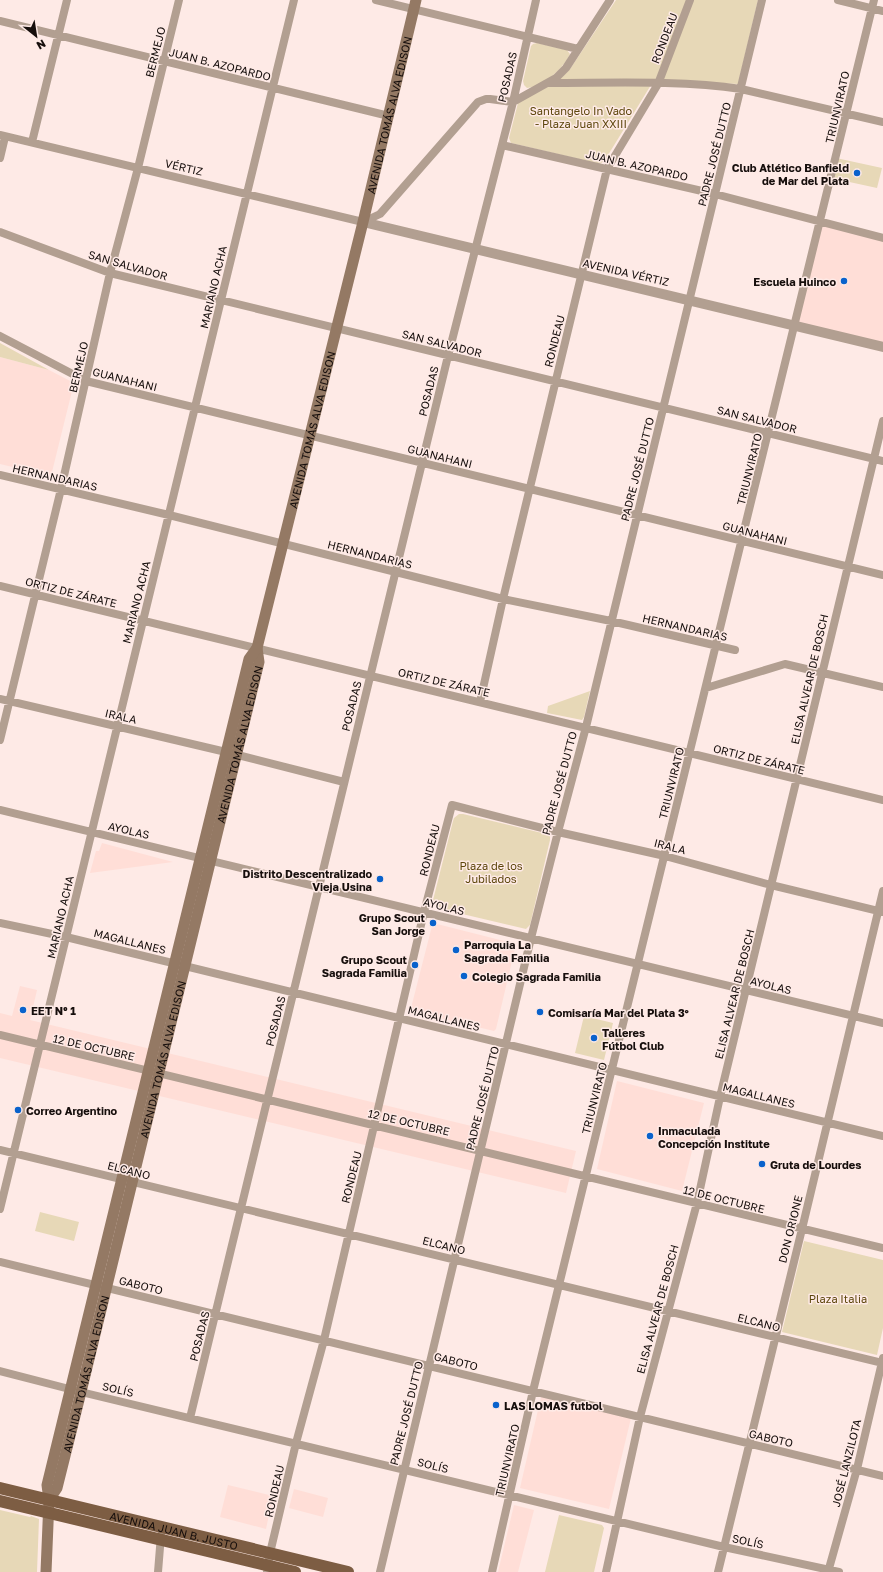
<svg xmlns="http://www.w3.org/2000/svg" width="883" height="1572" viewBox="0 0 883 1572" font-family="'Golos Text',sans-serif">
	<style>
		.built { fill: #ffded7 }
		.green { fill: #e7d8b7 }
		.lines { fill: none; stroke-linecap: round; stroke-linejoin: round }
		.minor { stroke: #b29f91; stroke-width: 8 }
		.tertiary { stroke: #b29f91; stroke-width: 10 }
		.secondary { stroke: #947964; stroke-width: 11 }
		.primary { stroke: #7d5d43; stroke-width: 12 }
		.poi-dot { fill: #0962cc; stroke: #feeae6; stroke-width: 1.5 }
		.labels { text-anchor: middle; dominant-baseline: central; stroke-width: 3; stroke-linejoin: round; paint-order: stroke }
		.street-label { font-size: 11px; fill: #160e0c; stroke: #feeae6 }
		.park-label { font-size: 11px; fill: #5d470d; stroke: #feeae6 }
		.poi-label { font-size: 11px; font-weight: bold; fill: #160e0c; stroke: #feeae6; text-anchor: start }
	</style>
	<rect width="100%" height="100%" fill="#feeae6"/>
	<!-- built -->
	<path class="built" d="M 820,223 L 883,238 L 883,347 L 795,325 Z
		M 0,357 L 49,370 L 74,383 L 51,476 L 0,464 Z
		M 102,843 L 173,862 L 90,873 L 96,851 L 99,851 Z
		M 437,924 L 516,944 L 496,1029 L 494,1031 L 416,1012 L 411,1008 L 432,926 Z
		M 20,986 L 37,990 L 30,1020 L 576,1151 L 566,1193 L 0,1058 L 0,1013 L 12,1016 Z
		M 617,1081 L 704,1103 L 682,1191 L 597,1169 Z
		M 541,1397 L 631,1418 L 609,1509 L 520,1488 Z
		M 228,1485 L 273,1496 L 266,1529 L 220,1517 Z
		M 294,1489 L 328,1498 L 323,1517 L 289,1508 Z
		M 514,1505 L 534,1510 L 518,1572 L 498,1572 Z"/>
	<!-- green -->
	<path class="green" d="M 616,0 L 758,0 L 738,84 L 654,80 L 605,160 L 600,164 L 511,143 L 509,138 L 518,103 C 537,90 554,87 570,69 Z
		M 537,43 L 567,50 L 570,54 C 564,68 543,87 527,88 L 524,85 L 523,81 L 531,46 L 533,44 Z
		M 836,158 L 882,168 L 877,188 L 831,178 Z
		M 0,343 L 49,370 L 0,357 Z
		M 590,691 L 584,717 L 582,720 L 547,713 L 548,706 Z
		M 459,814 L 463,814 L 546,834 L 550,836 L 550,840 L 530,925 L 526,929 L 437,908 L 434,905 L 433,900 L 453,821 L 454,818 Z
		M 584,1016 L 613,1023 L 604,1060 L 575,1053 Z
		M 40,1212 L 79,1222 L 74,1241 L 35,1231 Z
		M 804,1241 L 883,1260 L 883,1328 L 877,1355 L 782,1332 Z
		M 0,1510 L 30,1517 L 31,1516 L 39,1519 L 37,1572 L 0,1572 Z
		M 559,1515 L 602,1525 L 604,1528 L 594,1572 L 545,1572 Z"/>
	<g class="lines">
		<!-- minor -->
		<path class="minor" d="M 376,0 L 578,49
			M 838,0 L 883,11
			M 0,21 L 389,116
			M 550,83 C 612,83 680,80 741,89 L 883,122
			M 0,135 L 363,222 L 380,214 L 478,102 L 486,99 L 490,99 L 513,102 L 556,78 L 566,68 L 610,0
			M 32,142 L 67,0
			M 502,145 L 715,194 L 883,238
			M 0,158 L 5,137
			M 0,232 L 110,273 L 883,461
			M 0,336 L 86,381 L 883,575
			M 0,475 L 169,515 L 503,599 L 611,621 L 735,650
			M 0,586 L 883,800
			M 706,688 L 785,664 L 883,687
			M 0,699 L 226,752 L 344,782
			M 480,702 L 503,599 L 607,169 L 658,84 L 690,0
			M 0,740 L 61,489 L 110,273 L 138,168 L 179,0
			M 0,810 L 883,1023
			M 0,923 L 66,937 L 883,1136
			M 0,1035 L 883,1248
			M 0,1150 L 883,1363
			M 0,1209 L 294,0
			M 0,1262 L 883,1476
			M 0,1371 L 81,1392 L 724,1547 L 839,1572
			M 190,1418 L 448,356 L 513,102 L 536,0
			M 158,1572 L 161,1535
			M 267,1572 L 270,1553 L 296,1443 L 324,1340 L 424,912 L 452,805 L 558,832 L 665,856 L 771,885 L 883,912
			M 380,1572 L 531,938 L 558,832 L 586,727 L 762,0
			M 492,1572 L 533,1391 L 874,0
			M 606,1572 L 640,1417 L 697,1203 L 720,1097 L 883,421
			M 718,1572 L 802,1229 L 883,891
			M 828,1572 L 857,1469 L 883,1358"/>
		<!-- tertiary -->
		<path class="tertiary" d="M 363,222 L 883,347"/>
		<!-- secondary -->
		<g class="secondary">
			<path id="s1" d="M 49,1500 L 57,1488 L 81,1392 L 259,662 L 257,648 L 363,222 L 416,0"/>
			<path d="M 46,1572 L 49,1500 L 47,1485 L 249,659 L 257,648"/>
		</g>
		<!-- primary -->
		<g class="primary">
			<path id="s2" d="M 0,1488 L 348,1572"/>
			<path d="M 0,1501 L 295,1572"/>
		</g>
	</g>
	<!-- markers -->
	<g class="poi-dot">
		<circle cx="857" cy="173" r="4"/>
		<circle cx="844" cy="281" r="4"/>
		<circle cx="380" cy="879" r="4"/>
		<circle cx="433" cy="923" r="4"/>
		<circle cx="456" cy="950" r="4"/>
		<circle cx="415" cy="965" r="4"/>
		<circle cx="464" cy="976" r="4"/>
		<circle cx="23" cy="1010" r="4"/>
		<circle cx="540" cy="1012" r="4"/>
		<circle cx="594" cy="1038" r="4"/>
		<circle cx="18" cy="1110" r="4"/>
		<circle cx="650" cy="1136" r="4"/>
		<circle cx="762" cy="1164" r="4"/>
		<circle cx="496" cy="1405" r="4"/>
	</g>
	<g class="labels">
		<!-- street labels -->
		<g class="street-label">
			<text transform="translate(664 38) rotate(-69)">RONDEAU</text>
			<text transform="translate(155 52) rotate(-76)">BERMEJO</text>
			<text transform="translate(220 64) rotate(14)">JUAN B. AZOPARDO</text>
			<text transform="translate(507 77) rotate(-77)">POSADAS</text>
			<text transform="translate(837 107) rotate(-77)">TRIUNVIRATO</text>
			<text stroke="none"><textPath href="#s1" startOffset="1428">AVENIDA TOMÁS ALVA EDISON</textPath></text>
			<text transform="translate(714 154) rotate(-76)">PADRE JOSÉ DUTTO</text>
			<text transform="translate(637 165) rotate(13)">JUAN B. AZOPARDO</text>
			<text transform="translate(184 167) rotate(13)">VÉRTIZ</text>
			<text transform="translate(128 265) rotate(16)">SAN SALVADOR</text>
			<text transform="translate(626 272) rotate(13)">AVENIDA VÉRTIZ</text>
			<text transform="translate(213 287) rotate(-77)">MARIANO ACHA</text>
			<text transform="translate(554 341) rotate(-76)">RONDEAU</text>
			<text transform="translate(442 343) rotate(14)">SAN SALVADOR</text>
			<text transform="translate(78 367) rotate(-77)">BERMEJO</text>
			<text transform="translate(125 379) rotate(14)">GUANAHANI</text>
			<text transform="translate(428 391) rotate(-76)">POSADAS</text>
			<text transform="translate(757 419) rotate(14)">SAN SALVADOR</text>
			<text stroke="none"><textPath href="#s1" startOffset="1104">AVENIDA TOMÁS ALVA EDISON</textPath></text>
			<text transform="translate(440 456) rotate(14)">GUANAHANI</text>
			<text transform="translate(637 469) rotate(-76)">PADRE JOSÉ DUTTO</text>
			<text transform="translate(749 469) rotate(-76)">TRIUNVIRATO</text>
			<text transform="translate(55 477) rotate(13)">HERNANDARIAS</text>
			<text transform="translate(755 533) rotate(14)">GUANAHANI</text>
			<text transform="translate(370 554) rotate(14)">HERNANDARIAS</text>
			<text transform="translate(71 592) rotate(14)">ORTIZ DE ZÁRATE</text>
			<text transform="translate(136 602) rotate(-76)">MARIANO ACHA</text>
			<text transform="translate(685 627) rotate(13)">HERNANDARIAS</text>
			<text transform="translate(809 679) rotate(-77)">ELISA ALVEAR DE BOSCH</text>
			<text transform="translate(444 682) rotate(13)">ORTIZ DE ZÁRATE</text>
			<text transform="translate(351 706) rotate(-76)">POSADAS</text>
			<text transform="translate(121 716) rotate(13)">IRALA</text>
			<text stroke="none"><textPath href="#s1" startOffset="780">AVENIDA TOMÁS ALVA EDISON</textPath></text>
			<text transform="translate(759 759) rotate(14)">ORTIZ DE ZÁRATE</text>
			<text transform="translate(559 783) rotate(-75)">PADRE JOSÉ DUTTO</text>
			<text transform="translate(671 783) rotate(-76)">TRIUNVIRATO</text>
			<text transform="translate(129 830) rotate(13)">AYOLAS</text>
			<text transform="translate(670 846) rotate(14)">IRALA</text>
			<text transform="translate(429 850) rotate(-76)">RONDEAU</text>
			<text transform="translate(444 906) rotate(14)">AYOLAS</text>
			<text transform="translate(60 917) rotate(-77)">MARIANO ACHA</text>
			<text transform="translate(130 941) rotate(14)">MAGALLANES</text>
			<text transform="translate(771 985) rotate(14)">AYOLAS</text>
			<text transform="translate(734 994) rotate(-76)">ELISA ALVEAR DE BOSCH</text>
			<text transform="translate(444 1018) rotate(14)">MAGALLANES</text>
			<text transform="translate(275 1021) rotate(-76)">POSADAS</text>
			<text transform="translate(94 1047) rotate(13)">12 DE OCTUBRE</text>
			<text stroke="none"><textPath href="#s1" startOffset="456">AVENIDA TOMÁS ALVA EDISON</textPath></text>
			<text transform="translate(759 1095) rotate(14)">MAGALLANES</text>
			<text transform="translate(482 1098) rotate(-76)">PADRE JOSÉ DUTTO</text>
			<text transform="translate(594 1098) rotate(-76)">TRIUNVIRATO</text>
			<text transform="translate(409 1122) rotate(13)">12 DE OCTUBRE</text>
			<text transform="translate(129 1170) rotate(14)">ELCANO</text>
			<text transform="translate(351 1177) rotate(-76)">RONDEAU</text>
			<text transform="translate(724 1199) rotate(14)">12 DE OCTUBRE</text>
			<text transform="translate(790 1229) rotate(-76)">DON ORIONE</text>
			<text transform="translate(444 1245) rotate(14)">ELCANO</text>
			<text transform="translate(141 1285) rotate(14)">GABOTO</text>
			<text transform="translate(657 1309) rotate(-75)">ELISA ALVEAR DE BOSCH</text>
			<text transform="translate(759 1322) rotate(14)">ELCANO</text>
			<text transform="translate(199 1336) rotate(-76)">POSADAS</text>
			<text transform="translate(456 1361) rotate(14)">GABOTO</text>
			<text stroke="none"><textPath href="#s1" startOffset="132">AVENIDA TOMÁS ALVA EDISON</textPath></text>
			<text transform="translate(118 1389) rotate(13)">SOLÍS</text>
			<text transform="translate(406 1413) rotate(-76)">PADRE JOSÉ DUTTO</text>
			<text transform="translate(771 1438) rotate(13)">GABOTO</text>
			<text transform="translate(507 1460) rotate(-77)">TRIUNVIRATO</text>
			<text transform="translate(846 1463) rotate(-76)">JOSÉ LANZILOTA</text>
			<text transform="translate(433 1465) rotate(14)">SOLÍS</text>
			<text transform="translate(274 1491) rotate(-77)">RONDEAU</text>
			<text stroke="none"><textPath href="#s2" startOffset="179">AVENIDA JUAN B. JUSTO</textPath></text>
			<text transform="translate(748 1541) rotate(12)">SOLÍS</text>
		</g>
		<!-- park labels -->
		<g class="park-label">
			<text x="581" y="110">Santangelo In Vado<tspan x="581" dy="13">- Plaza Juan XXIII</tspan></text>
			<text x="491" y="865">Plaza de los<tspan x="491" dy="13">Jubilados</tspan></text>
			<text x="838" y="1298">Plaza Italia</text>
		</g>
		<!-- poi labels -->
		<g class="poi-label">
			<text x="849" y="167" text-anchor="end">Club Atlético Banfield<tspan x="849" dy="13">de Mar del Plata</tspan></text>
			<text x="836" y="281" text-anchor="end">Escuela Huinco</text>
			<text x="372" y="873" text-anchor="end">Distrito Descentralizado<tspan x="372" dy="13">Vieja Usina</tspan></text>
			<text x="425" y="917" text-anchor="end">Grupo Scout<tspan x="425" dy="13">San Jorge</tspan></text>
			<text x="464" y="944">Parroquia La<tspan x="464" dy="13">Sagrada Familia</tspan></text>
			<text x="407" y="959" text-anchor="end">Grupo Scout<tspan x="407" dy="13">Sagrada Familia</tspan></text>
			<text x="472" y="976">Colegio Sagrada Familia</text>
			<text x="31" y="1010">EET Nº 1</text>
			<text x="548" y="1012">Comisaría Mar del Plata 3°</text>
			<text x="602" y="1032">Talleres<tspan x="602" dy="13">Fútbol Club</tspan></text>
			<text x="26" y="1110">Correo Argentino</text>
			<text x="658" y="1130">Inmaculada<tspan x="658" dy="13">Concepción Institute</tspan></text>
			<text x="770" y="1164">Gruta de Lourdes</text>
			<text x="504" y="1405">LAS LOMAS futbol</text>
		</g>
	</g>
	<!-- north arrow -->
	<g transform="translate(36 36) rotate(150)" stroke="#feeae6" stroke-width="3" paint-order="stroke">
	<path d="M0-3L7 15L0 10L-7 15Z" fill="#160e0c"/>
	<text y="-6" font-size="11" font-weight="bold" text-anchor="middle" fill="#160e0c">N</text>
	</g>
</svg>
